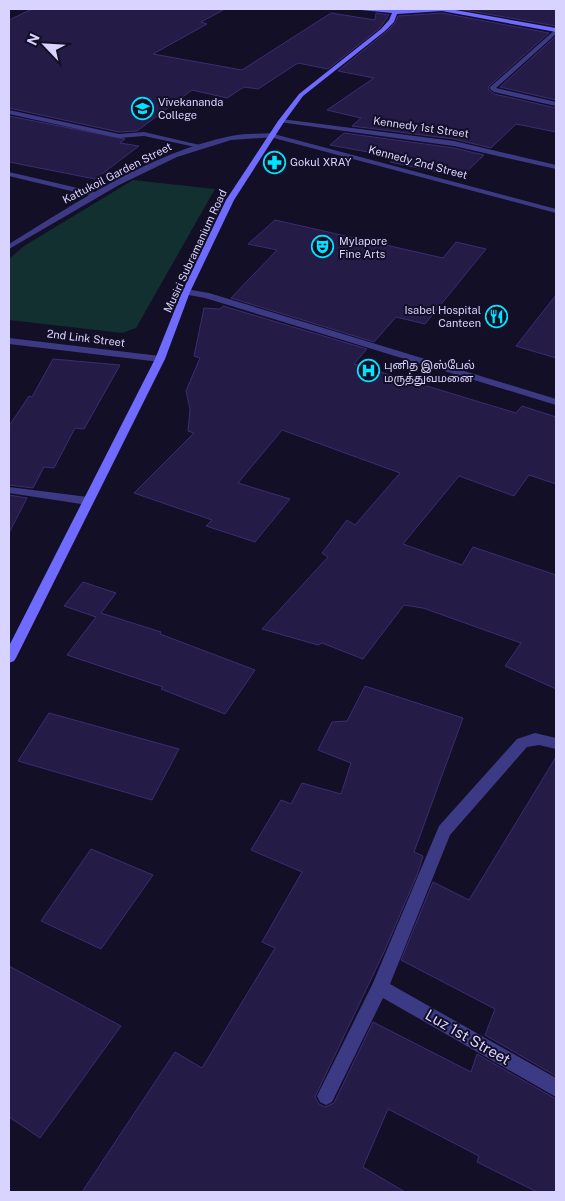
<svg xmlns="http://www.w3.org/2000/svg" width="565" height="1201" viewBox="0 0 565 1201" font-family="'Public Sans','Noto Sans Tamil',sans-serif">
	<style>
		.green { fill: #12302f }
		.building { fill: #241b47; stroke: #3b2d73 }
		.lines { fill: none; stroke-linecap: round; stroke-linejoin: round }
		.service { fill: #3d3a85; fill-rule: evenodd }
		.minor { fill: #3d3a85; fill-rule: evenodd }
		.secondary { fill: #6f6bff; fill-rule: evenodd }
		.labels { text-anchor: middle; dominant-baseline: central; stroke-width: 4; stroke-linejoin: round; paint-order: stroke }
		.far-poi-label { font-size: 11px; fill: #d9d4ff; stroke: #130f26; text-anchor: start }
		.far-street-label { font-size: 11px; fill: #d9d4ff; stroke: #130f26 }
		.near-street-label { font-size: 15px; fill: #d9d4ff; stroke: #130f26 }
	</style>
	<rect width="100%" height="100%" fill="#130f26"/>
	<!-- green -->
	<path class="green" d="M 133,180 L 215,189 L 136,328 L 122,333 L 9,320 L 9,259 L 24,246 Z"/>
	<!-- building -->
	<path class="building" d="M 32,9 L 225,9 L 201,22 L 207,24 L 153,54 L 242,70 L 331,13 L 375,20 L 376,13 L 389,15 L 380,28 L 328,69 L 298,63 L 258,89 L 244,87 L 227,98 L 192,90 L 137,131 L 119,132 L 9,108 L 9,20 Z
		M 459,9 L 556,9 L 556,26 Z
		M 442,13 L 549,33 L 489,86 L 488,89 L 494,94 L 556,108 L 556,132 L 516,124 L 491,148 L 454,139 L 352,126 L 361,118 L 327,110 L 374,78 L 338,71 L 386,32 L 395,23 L 398,16 Z
		M 556,36 L 556,100 L 500,87 Z
		M 9,116 L 125,139 L 120,143 L 139,146 L 95,179 L 9,162 Z
		M 344,133 L 454,148 L 484,155 L 461,177 L 390,162 L 395,157 L 330,145 Z
		M 275,220 L 443,258 L 456,242 L 486,249 L 425,324 L 396,317 L 374,342 L 231,298 L 277,250 L 248,244 Z
		M 556,295 L 556,358 L 516,346 Z
		M 223,306 L 367,349 L 354,364 L 516,413 L 522,406 L 556,417 L 556,484 L 529,475 L 514,496 L 459,476 L 403,544 L 462,565 L 473,547 L 556,575 L 556,689 L 505,666 L 521,643 L 423,608 L 404,605 L 363,659 L 322,643 L 318,645 L 262,629 L 328,557 L 322,553 L 347,520 L 355,525 L 400,473 L 282,430 L 238,483 L 290,499 L 255,542 L 206,526 L 212,520 L 134,493 L 194,433 L 188,431 L 190,409 L 186,391 L 200,358 L 194,356 L 204,308 L 220,309 Z
		M 53,359 L 120,365 L 84,429 L 75,428 L 54,468 L 44,467 L 33,488 L 9,485 L 9,426 L 29,396 L 32,397 Z
		M 9,495 L 27,498 L 9,533 Z
		M 83,582 L 116,593 L 101,613 L 161,632 L 160,634 L 255,670 L 225,714 L 161,689 L 163,687 L 67,655 L 96,617 L 64,606 Z
		M 365,686 L 463,718 L 414,852 L 423,856 L 417,875 L 384,952 L 315,1097 L 319,1104 L 325,1107 L 334,1103 L 373,1022 L 471,1072 L 477,1054 L 556,1099 L 556,1192 L 537,1192 L 477,1162 L 479,1156 L 388,1109 L 363,1167 L 405,1192 L 82,1192 L 175,1052 L 202,1068 L 275,948 L 262,942 L 302,872 L 251,850 L 281,800 L 291,804 L 302,783 L 341,794 L 351,763 L 318,750 L 332,722 L 347,721 Z
		M 49,713 L 179,749 L 152,800 L 18,761 Z
		M 556,757 L 556,1076 L 485,1035 L 495,1009 L 401,960 L 433,882 L 469,900 Z
		M 91,849 L 153,875 L 101,949 L 41,921 Z
		M 9,966 L 121,1026 L 40,1138 L 9,1117 Z"/>
	<g class="lines">
		<!-- service -->
		<path class="service" d="M 273,133 L 277,135 L 276,137 L 231,140 L 177,157 L 119,185 L 9,249 L 9,244 C 79,201 150,153 231,136 C 245,133 259,134 273,133 Z
			M 186,289 L 209,293 L 556,399 L 556,405 L 205,298 L 183,294 L 182,292 Z"/>
		<!-- minor -->
		<path class="minor" d="M 556,29 L 556,34 L 496,88 L 556,102 L 556,106 L 494,92 L 490,89 L 490,87 Z
			M 9,110 L 119,134 L 144,132 L 204,146 L 200,148 L 144,136 L 119,138 L 9,114 Z
			M 281,119 L 454,141 L 556,165 L 556,169 L 454,146 L 279,122 L 279,120 Z
			M 270,133 L 556,209 L 556,213 L 270,137 Z
			M 9,172 L 99,193 L 100,195 L 96,197 L 9,176 Z
			M 9,338 L 160,356 L 165,359 L 160,362 L 9,344 Z
			M 9,487 L 88,497 L 94,501 L 88,505 L 9,493 Z
			M 535,733 L 556,738 L 556,749 L 539,745 L 527,747 L 450,835 L 390,984 L 556,1078 L 556,1097 L 383,998 L 332,1102 L 326,1105 L 320,1102 L 317,1096 L 320,1090 L 373,983 L 439,826 L 517,739 Z"/>
		<!-- secondary -->
		<path class="secondary" d="M 351,9 L 450,9 L 556,28 L 556,32 L 442,11 L 397,14 L 394,22 L 385,31 L 303,96 L 284,122 L 234,200 L 190,292 L 165,359 L 16,658 L 14,661 L 9,663 L 9,646 L 155,359 L 182,292 L 226,200 L 278,121 L 299,94 L 381,29 L 389,20 L 392,13 Z"/>
	</g>
	<!-- icons -->
	<defs>
		<symbol id="university-ring" viewBox="-11 -11 22 22"><circle r="9.5" fill="#130f26" stroke="#00e5ff" stroke-width="1.5"/><path d="M0-5L7-2L0 1L-7-2ZM-4 1L0 2.5L4 1V4Q0 6-4 4Z" fill="#00e5ff"/></symbol>
		<symbol id="pharmacy-ring" viewBox="-11 -11 22 22"><circle r="9.5" fill="#130f26" stroke="#00e5ff" stroke-width="1.5"/><path d="M-2-6h4v4h4v4h-4v4h-4v-4h-4v-4h4Z" fill="#00e5ff"/></symbol>
		<symbol id="theatre-ring" viewBox="-11 -11 22 22"><circle r="9.5" fill="#130f26" stroke="#00e5ff" stroke-width="1.5"/><path d="M-5-5.5Q0-4 5-5.5V0Q5 5 0 6Q-5 5-5 0ZM-3.3-2.5H-1v1.5H-3.3ZM1-2.5H3.3v1.5H1ZM-2.8 1Q0 5.5 2.8 1Z" fill="#00e5ff"/></symbol>
		<symbol id="restaurant-ring" viewBox="-11 -11 22 22"><circle r="9.5" fill="#130f26" stroke="#00e5ff" stroke-width="1.5"/><path d="M-5-6h1v4h1v-4h1v4h1v-4h1v5L-1.5 .5V6h-2V.5L-5-1ZM5-6V6H3V1.5H1.5Q1.5-4 5-6Z" fill="#00e5ff"/></symbol>
		<symbol id="hospital-ring" viewBox="-11 -11 22 22"><circle r="9.5" fill="#130f26" stroke="#00e5ff" stroke-width="1.5"/><path d="M-5-5h3v3.5h4V-5h3V5h-3V1.5h-4V5h-3Z" fill="#00e5ff"/></symbol>
	</defs>
	<g fill-rule="evenodd">
		<use href="#university-ring" x="130" y="96" width="25" height="25"/>
		<use href="#pharmacy-ring" x="262" y="150" width="25" height="25"/>
		<use href="#theatre-ring" x="310" y="234" width="25" height="25"/>
		<use href="#restaurant-ring" x="484" y="304" width="25" height="25"/>
		<use href="#hospital-ring" x="356" y="358" width="25" height="25"/>
	</g>
	<g class="labels">
		<!-- far-poi labels -->
		<g class="far-poi-label">
			<text x="158" y="102">Vivekananda<tspan x="158" dy="13">College</tspan></text>
			<text x="290" y="162">Gokul XRAY</text>
			<text x="339" y="241">Mylapore<tspan x="339" dy="13">Fine Arts</tspan></text>
			<text x="481" y="310" text-anchor="end">Isabel Hospital<tspan x="481" dy="13">Canteen</tspan></text>
			<text x="384" y="365">புனித இஸ்பேல்<tspan x="384" dy="13">மருத்துவமனை</tspan></text>
		</g>
		<!-- far-street labels -->
		<g class="far-street-label">
			<text transform="translate(421 127) rotate(8)">Kennedy 1st Street</text>
			<text transform="translate(418 162) rotate(15)">Kennedy 2nd Street</text>
			<text transform="translate(117 173) rotate(-27)">Kattukoil Garden Street</text>
			<text transform="translate(195 251) rotate(-65)">Musiri Subramanium Road</text>
			<text transform="translate(86 338) rotate(7)">2nd Link Street</text>
		</g>
		<!-- near-street labels -->
		<g class="near-street-label">
			<text transform="translate(468 1037) rotate(30)">Luz 1st Street</text>
		</g>
	</g>
	<!-- border -->
	<rect width="565" height="1201" fill="none" stroke="#d9d4ff" stroke-width="20"/>
	<!-- north arrow -->
	<g transform="translate(45 45) rotate(295)" stroke="#130f26" stroke-width="4" paint-order="stroke">
	<path d="M0-4L9 19L0 12L-9 19Z" fill="#d9d4ff"/>
	<text y="-8" font-size="14" font-weight="bold" text-anchor="middle" fill="#d9d4ff">N</text>
	</g>
</svg>
